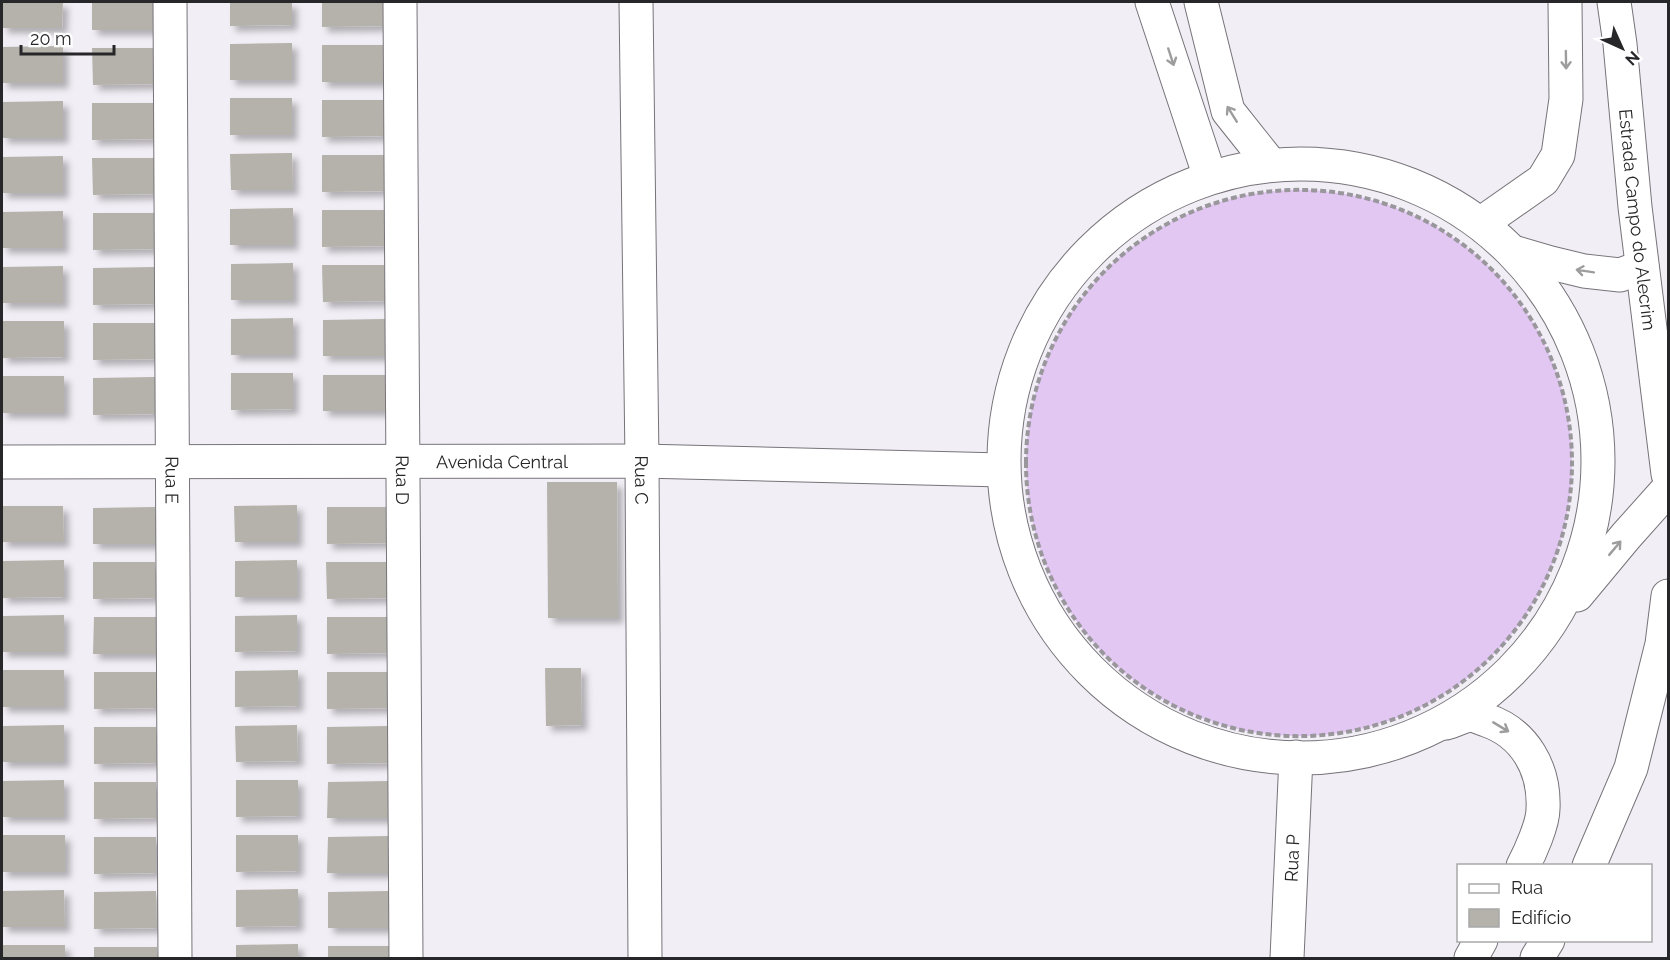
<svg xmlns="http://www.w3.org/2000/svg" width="1670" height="960" viewBox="0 0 1670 960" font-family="Raleway,sans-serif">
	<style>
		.green { fill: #e1c7f2 }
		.building { fill: #b5b2ab; filter: url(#shadow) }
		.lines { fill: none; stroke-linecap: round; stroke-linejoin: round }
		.minor-casing { stroke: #777379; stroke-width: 35 }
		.path { stroke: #99979c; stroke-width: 4; stroke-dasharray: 6 3; stroke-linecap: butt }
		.minor { stroke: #fff; stroke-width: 33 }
		.oneway { stroke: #9e9d9e }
		.labels { text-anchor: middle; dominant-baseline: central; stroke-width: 5; stroke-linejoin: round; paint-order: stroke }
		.street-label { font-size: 18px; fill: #272628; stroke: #fff }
	</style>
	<defs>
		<filter id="shadow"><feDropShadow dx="5.5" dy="5.5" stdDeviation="3" flood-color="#0004"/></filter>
	</defs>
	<rect width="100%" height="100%" fill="#f2eef5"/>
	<!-- green -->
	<path class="green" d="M1026 463a273 273 0 1 1 546 0a273 273 0 1 1-546 0Z"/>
	<!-- building -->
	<path class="building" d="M 2,2 L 63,2 L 62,28 L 2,28 Z
		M 92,2 L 154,2 L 154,30 L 92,30 Z
		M 230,2 L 292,2 L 292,25 L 230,26 Z
		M 322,2 L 384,2 L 384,26 L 322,27 Z
		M 292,43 L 292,80 L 230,80 L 230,44 Z
		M 322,45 L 384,45 L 384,82 L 322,82 Z
		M 63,46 L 63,83 L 2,83 L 2,47 Z
		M 92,48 L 154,48 L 155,84 L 93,85 Z
		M 230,98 L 292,98 L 292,135 L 230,135 Z
		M 322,100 L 384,100 L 384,136 L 322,137 Z
		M 63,101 L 63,138 L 2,138 L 2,102 Z
		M 92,103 L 155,103 L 155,139 L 92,140 Z
		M 292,153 L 293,190 L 231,190 L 230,154 Z
		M 322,155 L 384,155 L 384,191 L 322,192 Z
		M 63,156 L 63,193 L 2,193 L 2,157 Z
		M 92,158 L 155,158 L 155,194 L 93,195 Z
		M 293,208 L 293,245 L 230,245 L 230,209 Z
		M 322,210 L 385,210 L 385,246 L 322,247 Z
		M 63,211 L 63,248 L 2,248 L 2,212 Z
		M 93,213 L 155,213 L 155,249 L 93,250 Z
		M 293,263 L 293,300 L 231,300 L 231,264 Z
		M 322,265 L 384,265 L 385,301 L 323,302 Z
		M 63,266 L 63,303 L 2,303 L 2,267 Z
		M 155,267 L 155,304 L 93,305 L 93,268 Z
		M 293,318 L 293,355 L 231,355 L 231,319 Z
		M 385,319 L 385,356 L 323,356 L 323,320 Z
		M 2,321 L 64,321 L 64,357 L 2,358 Z
		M 93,323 L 155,323 L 156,359 L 93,360 Z
		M 231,373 L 293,373 L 293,409 L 231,410 Z
		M 323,375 L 385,375 L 385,411 L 323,411 Z
		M 2,376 L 64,376 L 64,413 L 2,413 Z
		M 155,377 L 155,414 L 93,415 L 93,378 Z
		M 547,482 L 617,482 L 618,618 L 548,618 Z
		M 297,505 L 297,542 L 235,542 L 234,506 Z
		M 2,506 L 63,506 L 64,542 L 2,542 Z
		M 155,507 L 155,544 L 93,544 L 93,508 Z
		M 327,507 L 389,507 L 389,543 L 327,544 Z
		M 64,560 L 64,597 L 2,598 L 2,561 Z
		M 297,560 L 297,597 L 235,597 L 235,561 Z
		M 93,562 L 155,562 L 155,598 L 93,599 Z
		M 326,562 L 389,562 L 389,598 L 327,599 Z
		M 64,615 L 64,652 L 2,652 L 2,616 Z
		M 297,615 L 297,651 L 235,652 L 235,616 Z
		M 94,617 L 156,617 L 156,654 L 93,654 Z
		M 327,617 L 389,617 L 389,653 L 327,654 Z
		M 545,668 L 581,668 L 582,725 L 546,726 Z
		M 2,670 L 64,670 L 64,707 L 2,707 Z
		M 298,670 L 298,706 L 235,707 L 235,671 Z
		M 94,672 L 156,672 L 156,708 L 94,709 Z
		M 327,672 L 389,672 L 389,708 L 327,709 Z
		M 64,725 L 64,762 L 2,762 L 2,726 Z
		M 297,725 L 298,761 L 236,762 L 235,726 Z
		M 389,726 L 390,763 L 327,764 L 327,727 Z
		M 94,727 L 156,727 L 156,763 L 94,764 Z
		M 64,780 L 64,817 L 2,817 L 2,781 Z
		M 236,780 L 298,780 L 298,816 L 236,817 Z
		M 390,781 L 390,818 L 327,818 L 328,782 Z
		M 94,782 L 156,782 L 156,818 L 94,819 Z
		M 2,835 L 65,835 L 65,872 L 2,872 Z
		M 236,835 L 298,835 L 298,871 L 236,872 Z
		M 390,836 L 390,873 L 327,873 L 328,837 Z
		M 94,837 L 156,837 L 156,873 L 94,874 Z
		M 298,889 L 298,926 L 236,927 L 236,890 Z
		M 64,890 L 65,927 L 2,927 L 2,891 Z
		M 156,891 L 157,928 L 94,929 L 94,892 Z
		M 390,891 L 390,928 L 328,928 L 328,892 Z
		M 298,944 L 298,958 L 236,958 L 236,945 Z
		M 3,945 L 65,945 L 65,958 L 3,958 Z
		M 328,946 L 390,946 L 390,958 L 328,958 Z
		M 94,947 L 157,947 L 157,958 L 94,958 Z"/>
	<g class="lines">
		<defs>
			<g id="minor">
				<path id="s1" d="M 170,2 L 175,958"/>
				<path id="s2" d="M 400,2 L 406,958"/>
				<path id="s3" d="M 636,2 L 642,461 L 645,958"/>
				<path d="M 1152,2 L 1210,177"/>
				<path d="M 1201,2 L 1228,111 L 1267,160"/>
				<path id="s4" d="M 1614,2 L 1620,44 L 1635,207 L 1668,474"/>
				<circle cx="1301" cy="461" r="297"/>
				<path d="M 1483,222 L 1543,180 L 1558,155 L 1566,99 L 1565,2"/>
				<path d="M 1513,252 L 1551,263 L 1584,271 L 1620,275 L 1642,267"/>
				<path id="s5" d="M 2,462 L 642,461 L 1002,470"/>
				<path d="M 1577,595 L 1626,536 L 1668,489"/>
				<path d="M 1446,723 C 1454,721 1465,715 1472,715 C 1477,716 1482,719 1486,720 C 1525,733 1545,769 1543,809 C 1543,824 1530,853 1523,866"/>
				<path d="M 1589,866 L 1631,768 L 1662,644 L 1668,596"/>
				<path id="s6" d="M 1287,958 L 1296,757"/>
				<path d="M 1471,958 L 1481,940"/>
				<path d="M 1537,958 L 1548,940"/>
			</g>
		</defs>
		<!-- minor casing -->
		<use href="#minor" class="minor-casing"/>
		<!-- path -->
		<path class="path" d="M1026 463a273 273 0 1 1 546 0a273 273 0 1 1-546 0Z"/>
		<!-- minor -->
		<use href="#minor" class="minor"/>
	</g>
	<!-- one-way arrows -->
	<defs><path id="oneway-shaft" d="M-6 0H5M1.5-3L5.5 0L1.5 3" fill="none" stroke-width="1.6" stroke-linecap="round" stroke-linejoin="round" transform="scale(1.5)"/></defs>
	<g class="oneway">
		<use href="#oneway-shaft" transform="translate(1171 57) rotate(72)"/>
		<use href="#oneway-shaft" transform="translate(1566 60) rotate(89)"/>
		<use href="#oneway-shaft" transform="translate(1232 114) rotate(-122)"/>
		<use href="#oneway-shaft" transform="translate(1585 271) rotate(-171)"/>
		<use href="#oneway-shaft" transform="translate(1615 548) rotate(-50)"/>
		<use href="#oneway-shaft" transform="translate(1501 727) rotate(31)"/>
	</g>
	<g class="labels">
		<!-- street labels -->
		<g class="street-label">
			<text stroke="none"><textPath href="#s4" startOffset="219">Estrada Campo do Alecrim</textPath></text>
			<text stroke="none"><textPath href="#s5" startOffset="500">Avenida Central</textPath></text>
			<text stroke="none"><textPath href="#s1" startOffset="478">Rua E</textPath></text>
			<text stroke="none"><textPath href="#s2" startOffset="478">Rua D</textPath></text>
			<text stroke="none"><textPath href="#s3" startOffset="478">Rua C</textPath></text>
			<text stroke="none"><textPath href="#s6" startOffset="100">Rua P</textPath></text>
		</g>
	</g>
	<!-- border -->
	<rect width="1670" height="960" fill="none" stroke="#272628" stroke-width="6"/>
	<!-- legend -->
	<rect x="1457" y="864" width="195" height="78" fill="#ffffff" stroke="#a9a8a9" stroke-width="1.5"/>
	<rect x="1469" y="884" width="30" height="9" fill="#ffffff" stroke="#a9a8a9" stroke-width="1.5"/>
	<text x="1511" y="894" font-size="18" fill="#272628">Rua</text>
	<rect x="1469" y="909" width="30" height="18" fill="#b5b2ab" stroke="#a9a8a9" stroke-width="1.5"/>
	<text x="1511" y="924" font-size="18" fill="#272628">Edifício</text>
	<!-- north arrow -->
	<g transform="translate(1622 48) rotate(135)" stroke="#ffffff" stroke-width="4.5" paint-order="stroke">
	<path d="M0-4.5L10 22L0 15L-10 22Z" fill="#272628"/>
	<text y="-9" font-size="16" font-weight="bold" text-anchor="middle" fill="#272628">N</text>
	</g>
	<!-- scale -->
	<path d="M21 45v9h93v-9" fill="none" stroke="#272628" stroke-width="3"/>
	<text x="30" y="45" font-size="18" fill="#272628" stroke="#ffffff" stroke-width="4.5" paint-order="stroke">20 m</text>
</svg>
